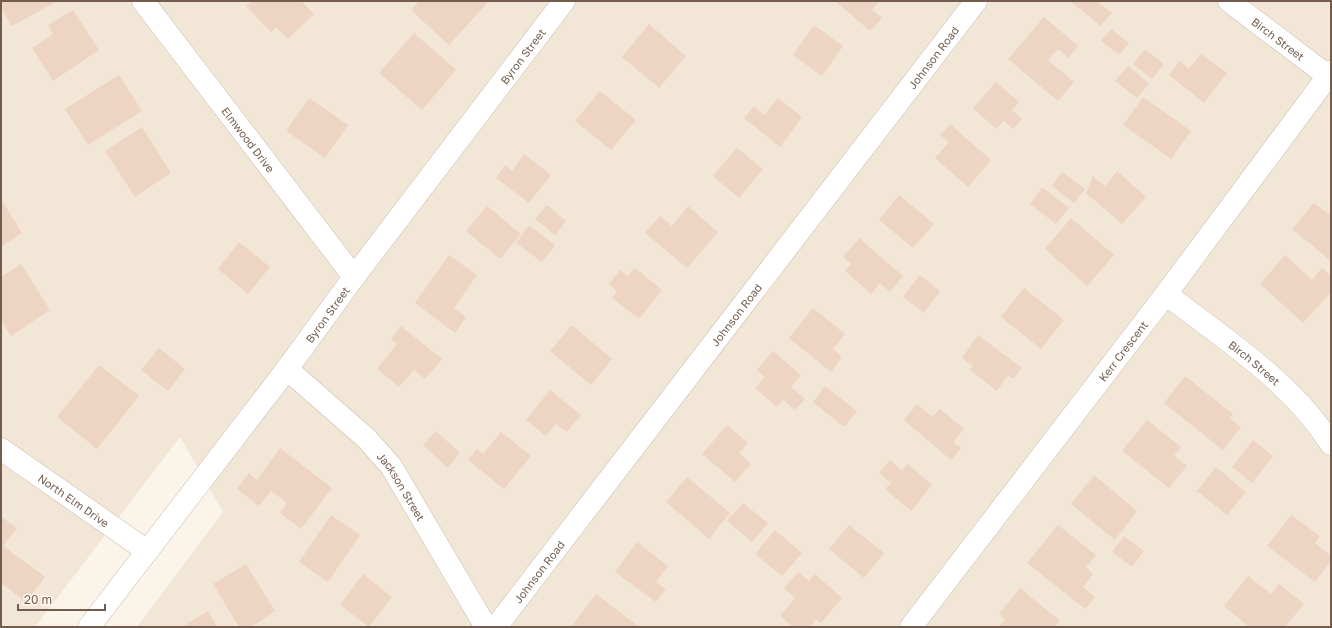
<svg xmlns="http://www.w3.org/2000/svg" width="1332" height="628" viewBox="0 0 1332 628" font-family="'Golos Text',sans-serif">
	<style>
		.residential { fill: #f2e6d7 }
		.building { fill: #eed4c2 }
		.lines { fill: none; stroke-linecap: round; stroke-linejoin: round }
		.minor-casing { stroke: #ccbcaf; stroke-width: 23 }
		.minor { stroke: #fff; stroke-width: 22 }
		.labels { text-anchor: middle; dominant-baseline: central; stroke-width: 3.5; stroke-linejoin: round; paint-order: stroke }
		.street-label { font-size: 11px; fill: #735c4e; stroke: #fef8ee }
	</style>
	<rect width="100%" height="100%" fill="#fbf4e8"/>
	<!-- residential -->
	<path class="residential" d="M 1,1 L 1331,1 L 1331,627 L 137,627 L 223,512 L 180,437 L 35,627 L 1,627 Z"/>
	<!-- building -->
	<path class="building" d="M 1,1 L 57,1 L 12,26 L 1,8 Z
		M 252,1 L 301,1 L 314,14 L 288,39 L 276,27 L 271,32 L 246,6 Z
		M 419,1 L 489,1 L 449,45 L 411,10 Z
		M 835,1 L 880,1 L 872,10 L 882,18 L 870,31 Z
		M 1070,1 L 1097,1 L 1112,13 L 1101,26 Z
		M 73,10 L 99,50 L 53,81 L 32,48 L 53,34 L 48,25 Z
		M 1044,17 L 1078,46 L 1068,58 L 1058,49 L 1048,60 L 1074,82 L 1058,101 L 1008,59 Z
		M 649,24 L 686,56 L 659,88 L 622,57 Z
		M 814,25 L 843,46 L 822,76 L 793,55 Z
		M 1111,29 L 1129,43 L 1119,55 L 1101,41 Z
		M 414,33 L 456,70 L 422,110 L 379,73 Z
		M 1145,49 L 1164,64 L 1152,79 L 1133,64 Z
		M 1201,54 L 1227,73 L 1204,103 L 1169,75 L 1180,61 L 1189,69 Z
		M 1128,66 L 1149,83 L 1137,98 L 1115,81 Z
		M 119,75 L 142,111 L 88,145 L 65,109 Z
		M 996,82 L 1019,102 L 1012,110 L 1022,119 L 1013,129 L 1004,121 L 996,129 L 973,108 Z
		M 600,91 L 636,120 L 611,150 L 575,121 Z
		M 1143,97 L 1191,131 L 1171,159 L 1123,125 Z
		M 309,98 L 348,125 L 325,158 L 286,131 Z
		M 778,98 L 802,117 L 780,147 L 744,118 L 754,106 L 764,115 Z
		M 950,124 L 991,160 L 968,187 L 935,158 L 949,142 L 940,135 Z
		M 142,127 L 171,173 L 135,197 L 105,151 Z
		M 737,148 L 763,169 L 739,198 L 713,176 Z
		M 524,154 L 551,175 L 529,203 L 496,178 L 505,165 L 512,171 Z
		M 1117,171 L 1146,197 L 1122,224 L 1086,193 L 1093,176 L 1105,186 Z
		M 1062,172 L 1085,189 L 1074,203 L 1052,186 Z
		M 1042,187 L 1069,208 L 1056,224 L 1030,204 Z
		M 899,195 L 934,224 L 913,248 L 879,220 Z
		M 1,199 L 22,233 L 1,247 Z
		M 1314,203 L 1331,216 L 1331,261 L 1292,229 Z
		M 547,205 L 566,221 L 555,235 L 535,219 Z
		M 487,206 L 521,234 L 500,259 L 466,231 Z
		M 688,206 L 718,232 L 687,268 L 645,233 L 660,216 L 672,226 Z
		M 1071,218 L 1114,255 L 1087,286 L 1045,249 Z
		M 529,225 L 555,245 L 542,262 L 516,243 Z
		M 859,238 L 903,276 L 890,292 L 880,283 L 871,294 L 845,271 L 851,264 L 843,257 Z
		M 239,242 L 270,267 L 248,294 L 218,269 Z
		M 449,255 L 477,275 L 454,308 L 466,317 L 455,333 L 415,303 Z
		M 1285,255 L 1312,280 L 1322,268 L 1331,276 L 1331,292 L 1303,323 L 1260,284 Z
		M 21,264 L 50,310 L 11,336 L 1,320 L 1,277 Z
		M 635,268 L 662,290 L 639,319 L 612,298 L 617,291 L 609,284 L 620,270 L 628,276 Z
		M 920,275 L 940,291 L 924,313 L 903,297 Z
		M 1024,288 L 1064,320 L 1041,349 L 1001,317 Z
		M 813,308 L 845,334 L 833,349 L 842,357 L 831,372 L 789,338 Z
		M 572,325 L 612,359 L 591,385 L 550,351 Z
		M 401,326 L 442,359 L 425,379 L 414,370 L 399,387 L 377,369 L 397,344 L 391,339 Z
		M 978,335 L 1022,368 L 1013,379 L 1008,375 L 997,391 L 970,370 L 973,366 L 962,358 Z
		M 159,348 L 185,369 L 168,391 L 141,370 Z
		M 773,351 L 801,375 L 791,387 L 805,399 L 795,410 L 783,400 L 777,407 L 755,388 L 765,377 L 757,370 Z
		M 99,365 L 139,396 L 97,449 L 57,417 Z
		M 1185,376 L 1233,414 L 1230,419 L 1241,427 L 1223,450 L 1164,403 Z
		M 825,386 L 857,411 L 844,427 L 813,402 Z
		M 550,390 L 581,415 L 567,432 L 556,424 L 546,436 L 526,420 Z
		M 917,404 L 932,417 L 940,409 L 964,429 L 953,442 L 961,448 L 951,460 L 904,420 Z
		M 1147,420 L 1181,447 L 1174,456 L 1187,466 L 1169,488 L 1122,451 Z
		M 727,425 L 748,443 L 739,453 L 751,464 L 735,482 L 702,454 Z
		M 436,431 L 460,453 L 448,468 L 423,445 Z
		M 501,432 L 531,456 L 504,489 L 468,460 L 477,449 L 483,454 Z
		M 1253,440 L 1273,456 L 1252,483 L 1232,467 Z
		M 280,448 L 332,488 L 301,529 L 280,513 L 287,503 L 271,491 L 259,506 L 237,489 L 249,473 L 257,480 Z
		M 890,460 L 902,471 L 908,464 L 932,485 L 911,511 L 885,489 L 891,483 L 879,473 Z
		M 1216,467 L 1246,492 L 1227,515 L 1197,491 Z
		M 1094,475 L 1137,511 L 1115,540 L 1071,504 Z
		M 687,477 L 730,513 L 709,539 L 666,502 Z
		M 743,503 L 768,523 L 752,542 L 727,521 Z
		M 331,515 L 360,535 L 328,582 L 299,562 Z
		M 1291,515 L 1320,536 L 1315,543 L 1331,556 L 1331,561 L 1315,582 L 1267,546 Z
		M 1,517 L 17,528 L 3,546 L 45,577 L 26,602 L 1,583 Z
		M 849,525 L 884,553 L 864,578 L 829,549 Z
		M 1058,525 L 1096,555 L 1086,567 L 1093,574 L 1083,587 L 1095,597 L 1085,609 L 1027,563 Z
		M 775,530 L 802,553 L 782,576 L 755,554 Z
		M 1124,536 L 1144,551 L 1132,567 L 1112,552 Z
		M 637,542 L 668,566 L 656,582 L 666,589 L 656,602 L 615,572 Z
		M 246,564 L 275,611 L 251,627 L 239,627 L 213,584 Z
		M 798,572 L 809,581 L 815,574 L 842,598 L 821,623 L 816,619 L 810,627 L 793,627 L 780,616 L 795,598 L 784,588 Z
		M 363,574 L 392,597 L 369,627 L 340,605 Z
		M 1248,576 L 1271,594 L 1279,584 L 1304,604 L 1285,627 L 1249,627 L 1224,606 Z
		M 1020,588 L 1060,621 L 1055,627 L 999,627 L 1005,619 L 999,614 Z
		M 596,594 L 639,627 L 571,627 Z
		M 208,611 L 217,627 L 182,627 Z"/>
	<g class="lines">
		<defs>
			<g id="minor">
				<path id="s1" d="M 143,1 L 354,277"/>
				<path id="s2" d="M 1229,1 L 1328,76"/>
				<path id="s3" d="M 1166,294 C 1224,339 1291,381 1331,444"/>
				<path id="s4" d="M 287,369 L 366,438 L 391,466 L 486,627"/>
				<path id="s5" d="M 1,449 L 147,551"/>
				<path id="s6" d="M 89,627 L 287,369 L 354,277 L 564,1"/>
				<path id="s7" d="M 496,627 L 976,1"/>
				<path id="s8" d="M 911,627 L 1166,294 L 1331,72"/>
			</g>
		</defs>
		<!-- minor casing -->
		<use href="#minor" class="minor-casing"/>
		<!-- minor -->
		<use href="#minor" class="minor"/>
	</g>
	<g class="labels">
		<!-- street labels -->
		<g class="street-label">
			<text stroke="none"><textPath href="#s2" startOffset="62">Birch Street</textPath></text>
			<text stroke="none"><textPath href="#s6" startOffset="717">Byron Street</textPath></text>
			<text stroke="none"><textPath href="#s7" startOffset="718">Johnson Road</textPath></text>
			<text stroke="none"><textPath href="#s1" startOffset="174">Elmwood Drive</textPath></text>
			<text stroke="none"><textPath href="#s6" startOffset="393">Byron Street</textPath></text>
			<text stroke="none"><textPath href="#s7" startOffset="394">Johnson Road</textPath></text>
			<text stroke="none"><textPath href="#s8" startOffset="348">Kerr Crescent</textPath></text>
			<text stroke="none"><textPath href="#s3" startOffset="112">Birch Street</textPath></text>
			<text stroke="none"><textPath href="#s4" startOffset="165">Jackson Street</textPath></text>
			<text stroke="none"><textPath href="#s5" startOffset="89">North Elm Drive</textPath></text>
			<text stroke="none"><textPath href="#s7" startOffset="70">Johnson Road</textPath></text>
		</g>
	</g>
	<!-- border -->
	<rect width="1332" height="628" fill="none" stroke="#735c4e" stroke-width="4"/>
	<!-- scale -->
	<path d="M18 604v6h87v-6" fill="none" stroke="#735c4e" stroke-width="2"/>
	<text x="24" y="604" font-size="12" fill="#735c4e" stroke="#fef8ee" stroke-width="3" paint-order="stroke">20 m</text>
</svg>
